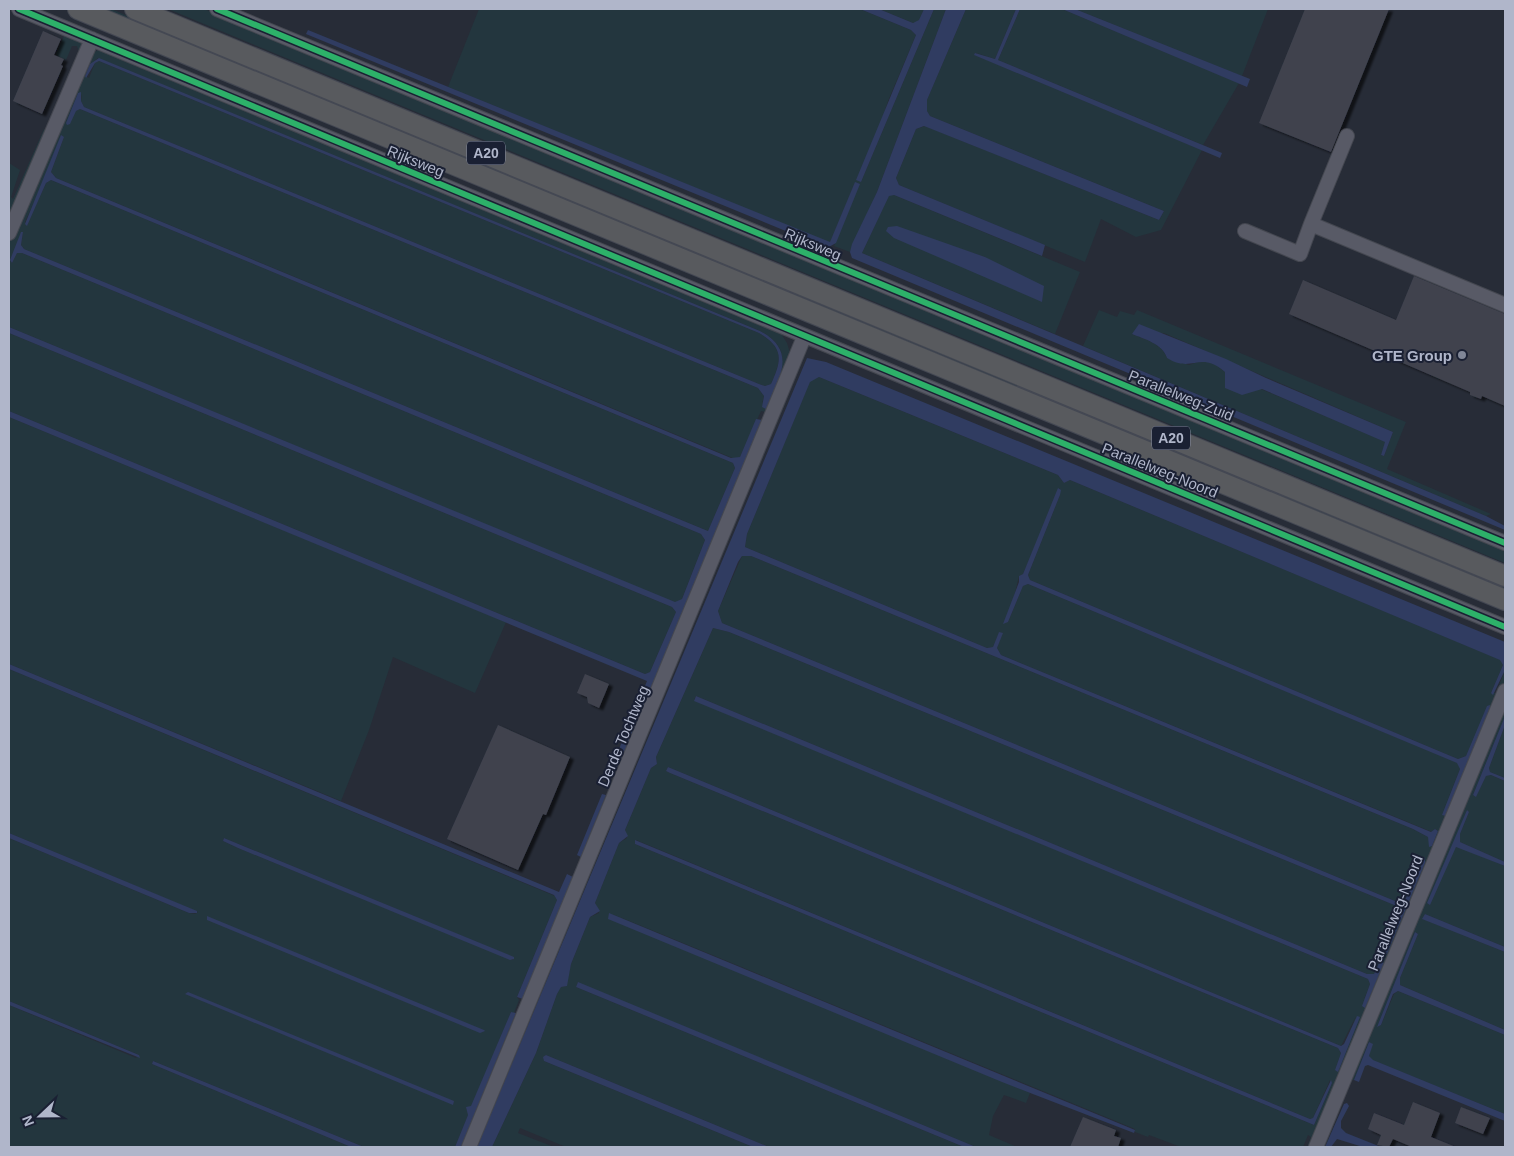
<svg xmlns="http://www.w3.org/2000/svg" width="1514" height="1156" viewBox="0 0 1514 1156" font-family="Helvetica,sans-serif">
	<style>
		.green { fill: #23363e; fill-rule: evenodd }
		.water { fill: #303c61 }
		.building { fill: #3f424e; filter: url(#shadow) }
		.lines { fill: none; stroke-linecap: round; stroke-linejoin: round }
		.minor-casing { stroke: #444750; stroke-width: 16 }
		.highway-casing { stroke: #444853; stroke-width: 22 }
		.minor { stroke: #585a66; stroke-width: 14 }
		.highway { stroke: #585a5e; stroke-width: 20 }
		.cycleway-casing { stroke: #1a2033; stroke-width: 9 }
		.cycleway { stroke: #2db169; stroke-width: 6 }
		.poi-dot { fill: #808697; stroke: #1a2033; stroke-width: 2 }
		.labels { text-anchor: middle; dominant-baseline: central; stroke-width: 4; stroke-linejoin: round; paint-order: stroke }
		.shield { fill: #1a2033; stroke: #83899d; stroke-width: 1 }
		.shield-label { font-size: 14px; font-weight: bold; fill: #b0b6ca }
		.street-label { font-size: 15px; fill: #b0b6ca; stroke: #1a2033 }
		.poi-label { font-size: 15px; font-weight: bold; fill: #b0b6ca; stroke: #1a2033; text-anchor: end }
	</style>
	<defs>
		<filter id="shadow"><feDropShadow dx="4" dy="2.5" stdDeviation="1" flood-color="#0009"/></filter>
	</defs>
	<rect width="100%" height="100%" fill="#272c37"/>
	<!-- green -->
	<path class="green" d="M 95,9 L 111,9 L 1505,585 L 1505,592 Z
		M 168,9 L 204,9 L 1505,549 L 1505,563 Z
		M 479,9 L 860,9 L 911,30 L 916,35 L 888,101 L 861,182 L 934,9 L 946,9 L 877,192 L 850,252 L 834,246 L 859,184 L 855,183 L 830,243 L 448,87 Z
		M 879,9 L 924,9 L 919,21 L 913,23 Z
		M 966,9 L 1016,9 L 995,59 L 976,53 L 975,55 L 1202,150 L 1161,230 L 1136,237 L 1101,219 L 1085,262 L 899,185 L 896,178 L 916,129 L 925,126 L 1159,220 L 1164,211 L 930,116 L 927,111 L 927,100 Z
		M 1020,9 L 1062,9 L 1239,83 L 1203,145 L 998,60 Z
		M 1075,9 L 1268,9 L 1242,76 Z
		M 65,34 L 83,42 L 79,52 L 77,46 L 72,46 L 66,60 L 56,55 Z
		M 98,50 L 104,51 L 780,332 L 787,343 L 791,356 L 766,412 L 761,411 L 740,457 L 735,459 L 56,178 L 51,172 L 64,137 L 25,222 L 27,225 L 46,183 L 51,180 L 733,463 L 735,468 L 708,531 L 24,249 L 21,245 L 23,232 L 10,260 L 12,263 L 17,253 L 22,253 L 701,534 L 705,540 L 682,599 L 675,603 L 9,327 L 9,243 L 72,93 L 93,53 ZM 98,58 L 760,331 C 799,352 778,376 762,404 L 764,396 L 758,388 L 80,109 L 76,111 L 82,94 L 81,101 L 84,107 L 759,384 L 765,386 L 771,384 C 782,360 784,348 759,333 L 99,61 L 95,63 L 89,78 L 85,76 L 91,64 Z
		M 44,129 L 47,133 L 9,223 L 9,163 L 20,170 L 11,197 L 13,199 Z
		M 889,195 L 894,195 L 1080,272 L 1055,334 L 862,253 ZM 955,247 L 985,257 L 1041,301 L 979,273 Z
		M 1099,310 L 1117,317 L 1120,311 L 1134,315 L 1137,310 L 1406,422 L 1387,469 L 1491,514 L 1486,516 L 1083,346 ZM 1164,333 L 1393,432 L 1384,456 L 1381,455 L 1386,442 L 1261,389 L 1225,372 L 1216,365 L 1204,360 L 1189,365 L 1167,358 C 1163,344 1144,339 1132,334 Z
		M 9,333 L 672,607 L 676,612 L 650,672 L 645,674 L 9,411 Z
		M 819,377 L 1058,475 L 1064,483 L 1070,480 L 1501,660 L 1503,665 L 1491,693 L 1496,693 L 1505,670 L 1505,683 L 1313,1147 L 1307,1147 L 1311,1137 L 1308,1135 L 1303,1147 L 1181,1147 L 1149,1135 L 1148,1137 L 1135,1132 L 1135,1129 L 610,913 L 1030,1093 L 1026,1103 L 1004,1095 L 993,1116 L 989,1135 L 1017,1147 L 976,1147 L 578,983 L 576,987 L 964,1147 L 769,1147 L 546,1055 L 544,1061 L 753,1147 L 566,1147 L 520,1128 L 518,1133 L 554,1147 L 492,1147 L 536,1053 L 557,994 L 560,987 L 566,986 L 571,964 L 590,917 L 599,913 L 595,903 L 619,843 L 627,838 L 625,830 L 651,768 L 657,764 L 656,757 L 713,628 L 729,632 L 1399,907 L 1401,911 L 1385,954 L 1425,857 L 1406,898 L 1403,901 L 1395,901 L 722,623 L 718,611 L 742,556 L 751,556 L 1413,829 L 1428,837 L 1432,846 L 1438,831 L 1435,829 L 1432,832 L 1001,655 L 997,648 L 1002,633 L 999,633 L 993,647 L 987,648 L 745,547 L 747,534 L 810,381 ZM 1060,488 L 1060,495 L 1028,575 L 1030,580 L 1458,759 L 1466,756 L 1487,706 L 1442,814 L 1460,769 L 1458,763 L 1028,584 L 1023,586 L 1008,622 L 1019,576 L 1023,574 ZM 696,696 L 1367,974 L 1374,974 L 1380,962 L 1362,1005 L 1370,984 L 1368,979 L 694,700 ZM 668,767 L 1341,1046 L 1356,1016 L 1335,1070 L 1341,1053 L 1338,1048 L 670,773 L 666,771 ZM 636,840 L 1310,1119 L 1313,1118 L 1330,1080 L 1332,1083 L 1314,1125 L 635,844 Z
		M 9,417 L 506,622 L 475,693 L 393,657 L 369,730 L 341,801 L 9,664 Z
		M 9,669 L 555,896 L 557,900 L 517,997 L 519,1000 L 514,1013 L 511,1012 L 455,1147 L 364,1147 L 153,1061 L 152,1064 L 351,1147 L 9,1147 L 9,1005 L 136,1058 L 139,1055 L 9,1001 L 9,838 L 189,913 L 195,914 L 198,912 L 9,833 ZM 224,838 L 513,957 L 513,960 L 238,848 L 223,841 Z
		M 1505,700 L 1505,716 L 1473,795 L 1476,796 L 1486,776 L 1491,775 L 1505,781 L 1505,862 L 1460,842 L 1460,834 L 1469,812 L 1467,810 L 1452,854 L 1456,847 L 1462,848 L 1505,866 L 1505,947 L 1425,914 L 1423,919 L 1505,952 L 1505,1030 L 1400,985 L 1400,978 L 1418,934 L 1415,932 L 1377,1027 L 1381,1025 L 1394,994 L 1398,991 L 1505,1035 L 1505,1114 L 1372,1060 L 1369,1056 L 1372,1044 L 1369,1042 L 1354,1080 L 1350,1079 Z
		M 1505,725 L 1505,778 L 1490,772 L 1489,768 Z"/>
	<!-- water -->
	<path class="water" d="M 860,9 L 879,9 L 913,23 L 919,20 L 924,9 L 934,9 L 861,182 L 856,180 L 916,35 L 911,30 Z
		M 946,9 L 966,9 L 927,100 L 927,111 L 930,116 L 1164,211 L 1159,220 L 924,126 L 916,129 L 896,178 L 899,185 L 1045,245 L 1042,256 L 894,195 L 889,196 L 862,253 L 1486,516 L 1505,526 L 1505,530 L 852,258 L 850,252 L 852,244 L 877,192 Z
		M 1016,9 L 1020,9 L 998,60 L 1222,153 L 1220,158 L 974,55 L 975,53 L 995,59 Z
		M 1062,9 L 1075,9 L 1250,79 L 1247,87 Z
		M 308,30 L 830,242 L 855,182 L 860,184 L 836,243 L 827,248 L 306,34 Z
		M 99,58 L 760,331 C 797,351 780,376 768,406 L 766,409 L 762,407 L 764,396 L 758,388 L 80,109 L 76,111 L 70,124 L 67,125 L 66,123 L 78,93 L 81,92 L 81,101 L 84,107 L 759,384 L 765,386 L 771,384 C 782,360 784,348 759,333 L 99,61 L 95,63 L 86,78 L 85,76 L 90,64 Z
		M 61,135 L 64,137 L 51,172 L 56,178 L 731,458 L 740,457 L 756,419 L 762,420 L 620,764 L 615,768 L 612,766 L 647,681 L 9,417 L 9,411 L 645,674 L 650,672 L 676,612 L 672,607 L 9,333 L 9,327 L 675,602 L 682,599 L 705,540 L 701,534 L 22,253 L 17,253 L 12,263 L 10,260 L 21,232 L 23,232 L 21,245 L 24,249 L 708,531 L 735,468 L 733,463 L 51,180 L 46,183 L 27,226 L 25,224 Z
		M 897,226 L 985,257 L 1044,286 L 1042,302 L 894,238 L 886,231 L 888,227 Z
		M 1139,324 L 1226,359 L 1266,378 L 1393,432 L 1384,456 L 1381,455 L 1385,442 L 1262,389 L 1242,395 L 1225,388 L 1225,372 C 1199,350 1193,374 1167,358 C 1163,344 1144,339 1132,334 Z
		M 807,358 L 826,362 L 1505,642 L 1505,670 L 1493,695 L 1491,693 L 1503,665 L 1500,660 L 1070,480 L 1064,483 L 1058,475 L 819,377 L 810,382 L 747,534 L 745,547 L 987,648 L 993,647 L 999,632 L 1003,633 L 997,648 L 1001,655 L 1431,832 L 1435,829 L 1438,831 L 1432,846 L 1429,847 L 1428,837 L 1413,829 L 751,556 L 742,556 L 738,562 L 718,611 L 722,623 L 1395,901 L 1403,901 L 1406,898 L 1425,857 L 1425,863 L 1387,954 L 1384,954 L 1401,911 L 1399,907 L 729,632 L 713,628 L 656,757 L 657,764 L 651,768 L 625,830 L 628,836 L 619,843 L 595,903 L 600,911 L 590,917 L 571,964 L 567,986 L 561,987 L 557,994 L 536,1053 L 492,1147 L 477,1147 Z
		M 1058,488 L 1061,490 L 1060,495 L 1028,575 L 1030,580 L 1458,759 L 1466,756 L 1487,706 L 1490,705 L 1490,710 L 1446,816 L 1442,815 L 1460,769 L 1457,763 L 1028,584 L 1023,586 L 1008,622 L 1003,624 L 1019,582 L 1019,576 L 1023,574 Z
		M 9,664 L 559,892 L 567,874 L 573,877 L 523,999 L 517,997 L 557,900 L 554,895 L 9,669 Z
		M 696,696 L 1367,974 L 1374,974 L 1380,961 L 1384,963 L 1365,1008 L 1362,1006 L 1370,984 L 1368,979 L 694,701 Z
		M 1505,716 L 1505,725 L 1489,768 L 1490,772 L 1505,778 L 1505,781 L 1491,775 L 1486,776 L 1476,797 L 1473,795 Z
		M 668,767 L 1341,1046 L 1344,1044 L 1357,1016 L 1360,1017 L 1338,1072 L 1335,1070 L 1341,1053 L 1338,1048 L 670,773 L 666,771 Z
		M 602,794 L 606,795 L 581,857 L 577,855 Z
		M 1467,810 L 1469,812 L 1460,834 L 1460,842 L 1505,862 L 1505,866 L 1456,847 L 1430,905 L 1427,903 Z
		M 9,833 L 197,911 L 197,913 L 189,913 L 9,838 Z
		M 224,838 L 514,957 L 514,959 L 510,960 L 238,848 L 223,841 Z
		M 635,840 L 1310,1119 L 1313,1118 L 1331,1080 L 1332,1083 L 1314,1125 L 635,844 Z
		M 609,913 L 1135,1130 L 1134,1133 L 1002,1082 L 608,919 Z
		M 1425,914 L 1505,947 L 1505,952 L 1422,919 Z
		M 207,916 L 484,1030 L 485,1031 L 480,1033 L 207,920 Z
		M 1415,932 L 1418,934 L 1400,978 L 1400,985 L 1505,1030 L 1505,1035 L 1398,991 L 1393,994 L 1381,1025 L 1377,1027 Z
		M 578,982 L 976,1147 L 964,1147 L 576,987 Z
		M 188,992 L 454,1101 L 453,1105 L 185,994 Z
		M 9,1001 L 139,1055 L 140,1058 L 9,1005 Z
		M 511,1012 L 516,1013 L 461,1147 L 455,1147 L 468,1115 L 466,1107 L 471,1106 Z
		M 1369,1042 L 1373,1044 L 1369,1056 L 1373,1060 L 1505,1114 L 1505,1121 L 1368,1065 L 1365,1066 L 1359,1082 L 1354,1080 Z
		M 546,1055 L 769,1147 L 753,1147 L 544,1061 L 543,1057 Z
		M 153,1061 L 364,1147 L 351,1147 L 152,1064 Z
		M 1347,1103 L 1349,1106 L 1341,1121 L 1341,1128 L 1346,1133 L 1381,1147 L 1363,1147 L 1337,1139 L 1331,1147 L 1325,1147 L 1344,1104 Z"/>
	<!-- building -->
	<path class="building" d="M 1305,9 L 1389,9 L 1331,152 L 1259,123 Z
		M 43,31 L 61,39 L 54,55 L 64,59 L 61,65 L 63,66 L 42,114 L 13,101 Z
		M 1414,276 L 1505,314 L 1505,406 L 1482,396 L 1481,399 L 1470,395 L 1470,392 L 1289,314 L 1303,280 L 1396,320 Z
		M 585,674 L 609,684 L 599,708 L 588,703 L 587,697 L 577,693 Z
		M 498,725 L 570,757 L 546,815 L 543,814 L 518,870 L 447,839 Z
		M 1413,1102 L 1440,1113 L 1431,1137 L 1456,1147 L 1412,1147 L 1393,1139 L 1389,1147 L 1377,1145 L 1381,1135 L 1368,1129 L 1374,1113 L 1404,1125 Z
		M 1461,1107 L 1490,1118 L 1483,1134 L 1455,1123 Z
		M 1083,1117 L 1116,1130 L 1114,1136 L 1121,1138 L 1118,1147 L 1070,1147 Z"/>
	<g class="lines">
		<defs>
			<path id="minor" d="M 19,9 L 1505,627
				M 217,9 L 1505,543
				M 1311,224 L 1347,136
				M 1245,231 L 1300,254 L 1311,224 L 1505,305
				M 9,233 L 92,39
				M 469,1147 L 804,337
				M 1316,1147 L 1505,691"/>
			<path id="highway" d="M 78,9 L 1505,600
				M 135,9 L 1505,576"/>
		</defs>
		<!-- minor casing -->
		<use href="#minor" class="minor-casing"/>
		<!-- highway casing -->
		<use href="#highway" class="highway-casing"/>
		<!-- minor -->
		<use href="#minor" class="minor"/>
		<!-- highway -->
		<use href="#highway" class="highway"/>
		<defs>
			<path id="cycleway" d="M 19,9 L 1505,627
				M 217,9 L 1505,543"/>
		</defs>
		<!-- cycleway casing -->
		<use href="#cycleway" class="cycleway-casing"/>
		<!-- cycleway -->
		<use href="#cycleway" class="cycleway"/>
	</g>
	<!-- markers -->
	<circle class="poi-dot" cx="1462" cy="355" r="5"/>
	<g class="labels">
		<!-- shield labels -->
		<g class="shield">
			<rect x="467" y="141.5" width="38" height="23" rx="4"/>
			<rect x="1152" y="426.5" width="38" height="23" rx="4"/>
		</g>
		<g class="shield-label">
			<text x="486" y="153">A20</text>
			<text x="1171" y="438">A20</text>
		</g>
		<!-- street labels -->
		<g class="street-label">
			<text transform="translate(416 161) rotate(22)">Rijksweg</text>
			<text transform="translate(813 244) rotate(23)">Rijksweg</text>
			<text transform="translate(1181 395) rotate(22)">Parallelweg-Zuid</text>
			<text transform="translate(1160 470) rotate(22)">Parallelweg-Noord</text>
			<text transform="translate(623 736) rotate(-67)">Derde Tochtweg</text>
			<text transform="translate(1395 913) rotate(-68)">Parallelweg-Noord</text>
		</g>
		<!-- poi labels -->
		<g class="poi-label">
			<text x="1452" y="355">GTE Group</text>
		</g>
	</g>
	<!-- border -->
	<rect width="1514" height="1156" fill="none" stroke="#b0b6ca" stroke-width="20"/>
	<!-- north arrow -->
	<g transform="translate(40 1116) rotate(248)" stroke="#1a2033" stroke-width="4" paint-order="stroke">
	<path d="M0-4L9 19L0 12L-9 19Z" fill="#b0b6ca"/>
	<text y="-8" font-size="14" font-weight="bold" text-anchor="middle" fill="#b0b6ca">N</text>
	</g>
</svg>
